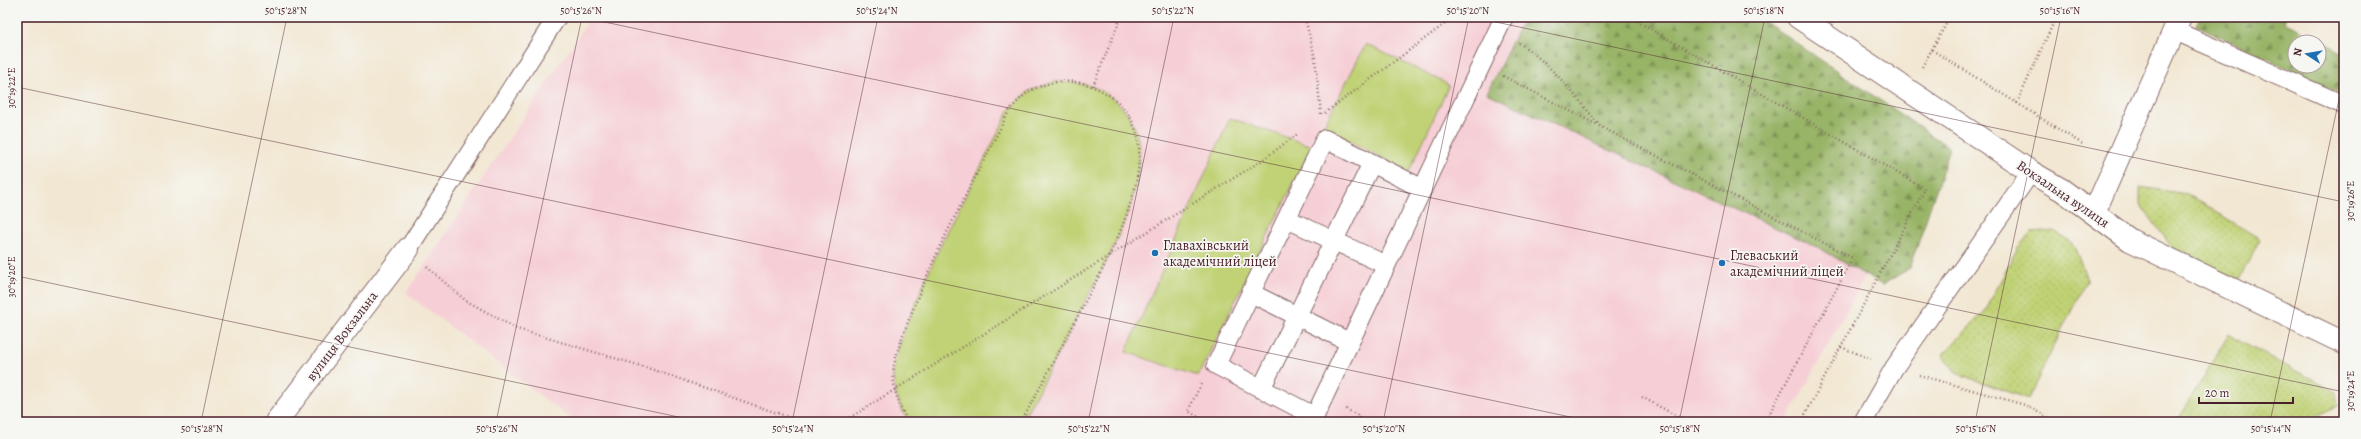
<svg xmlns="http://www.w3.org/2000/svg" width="2361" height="439" viewBox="0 0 2361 439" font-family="Alegreya,serif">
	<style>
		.built { fill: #f6cfd6 }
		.grass { fill: url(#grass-dots); stroke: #857850 }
		.forest { fill: url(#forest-firs); stroke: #716a48; fill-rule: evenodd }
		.garden { fill: #c0d274; stroke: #857850 }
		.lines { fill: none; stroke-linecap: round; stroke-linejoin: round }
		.lane-casing { stroke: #856565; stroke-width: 20 }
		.street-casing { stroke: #856565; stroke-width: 24 }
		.path { stroke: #856565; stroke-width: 2.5; stroke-dasharray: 1 3; stroke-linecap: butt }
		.lane { stroke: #fff; stroke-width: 18 }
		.street { stroke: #fff; stroke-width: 22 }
		.ticks { fill: none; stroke: #4a1f2b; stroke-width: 1; stroke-opacity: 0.45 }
		.poi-dot { fill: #1f6fb2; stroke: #f6f6f2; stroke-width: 1.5 }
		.labels { text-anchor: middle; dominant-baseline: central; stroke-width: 3.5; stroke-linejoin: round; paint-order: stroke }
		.street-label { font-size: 14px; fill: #4a1f2b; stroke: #f6f6f2 }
		.poi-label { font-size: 14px; fill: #4a1f2b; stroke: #f6f6f2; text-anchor: start }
		.neatline { fill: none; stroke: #4a1f2b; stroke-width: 1.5 }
		.ticks-label { font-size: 10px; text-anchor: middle; fill: #4a1f2b }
	</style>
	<defs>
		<pattern id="grass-dots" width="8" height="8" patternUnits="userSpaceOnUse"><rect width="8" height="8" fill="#c0d274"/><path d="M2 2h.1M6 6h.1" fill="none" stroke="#a6b465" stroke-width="1.8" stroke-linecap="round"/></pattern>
		<pattern id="forest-firs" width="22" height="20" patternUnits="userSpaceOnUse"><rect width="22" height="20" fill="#98b466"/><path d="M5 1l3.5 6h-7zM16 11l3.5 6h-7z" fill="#7e9254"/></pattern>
	</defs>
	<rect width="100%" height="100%" fill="#f6f6f2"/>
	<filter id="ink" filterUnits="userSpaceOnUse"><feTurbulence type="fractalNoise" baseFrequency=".025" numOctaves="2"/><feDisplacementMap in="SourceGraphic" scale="8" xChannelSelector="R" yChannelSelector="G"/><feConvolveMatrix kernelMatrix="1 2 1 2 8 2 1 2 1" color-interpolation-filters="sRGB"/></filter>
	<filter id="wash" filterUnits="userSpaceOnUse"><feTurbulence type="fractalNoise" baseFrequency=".012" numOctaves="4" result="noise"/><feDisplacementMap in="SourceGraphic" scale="16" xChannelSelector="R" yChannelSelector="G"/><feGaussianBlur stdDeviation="0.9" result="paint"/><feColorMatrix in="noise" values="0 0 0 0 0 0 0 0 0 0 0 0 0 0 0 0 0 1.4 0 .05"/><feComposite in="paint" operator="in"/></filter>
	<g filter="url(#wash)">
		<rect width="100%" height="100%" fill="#f2e7d2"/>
		<!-- built -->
		<path class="built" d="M 591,17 L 1719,17 L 1899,214 L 1786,422 L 575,422 L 406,293 Z"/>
		<!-- grass -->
		<path class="grass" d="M 2140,187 L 2187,194 L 2260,239 L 2239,280 L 2171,246 L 2140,204 Z
			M 2055,231 L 2074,246 L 2087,279 L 2028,399 L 1956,373 L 1943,354 L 1985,311 L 2018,247 L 2031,233 Z
			M 2229,334 L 2241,342 L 2336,392 L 2338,406 L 2317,416 L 2311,422 L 2177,422 Z"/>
		<!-- forest -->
		<path class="forest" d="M 1524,17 L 1758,17 L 1950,148 L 1910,268 L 1882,285 L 1821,249 L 1487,93 Z
			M 2200,17 L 2286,17 L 2284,22 L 2344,53 L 2344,95 L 2196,25 ZM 2295,42 L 2319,42 L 2319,66 L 2295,66 Z"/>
		<!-- garden -->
		<path class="garden" d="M 1366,44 L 1449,85 L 1409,172 L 1323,127 Z
			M 1054,82 C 1082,82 1097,84 1118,103 C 1174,154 1105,263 1078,315 C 1059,351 1041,387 1021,422 L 910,422 C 898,410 891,382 894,365 C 899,342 909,319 918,297 C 944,232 979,172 1010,109 L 1029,91 Z
			M 1230,118 L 1312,146 L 1198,376 L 1126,352 Z"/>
	</g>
	<g filter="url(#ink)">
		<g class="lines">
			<defs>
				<path id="lane" d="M 2173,30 L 2344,105
					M 1287,219 L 1386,265
					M 408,249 L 557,17
					M 1251,293 L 1349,342
					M 1261,389 L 1372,163
					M 1314,416 L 1216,365 L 1325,139 L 1423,189
					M 1312,422 L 1504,17
					M 1863,422 L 1894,368 L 2031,172"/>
				<path id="street" d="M 1798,17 L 2031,172 L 2062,190 L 2130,240 L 2344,343
					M 2094,213 L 2180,17
					M 276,422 L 408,249"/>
			</defs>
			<!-- lane casing -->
			<use href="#lane" class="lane-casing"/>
			<!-- street casing -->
			<use href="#street" class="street-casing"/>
			<!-- path -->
			<path class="path" d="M 1300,17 L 1306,22 L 1315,58 L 1321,114
				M 1630,17 L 1925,189 L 1801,422
				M 1519,43 C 1552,65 1575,95 1600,126
				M 1932,50 L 2084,145
				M 1922,67 L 1950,17
				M 1503,76 L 1853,258 L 1765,422
				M 1093,86 L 1121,17
				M 2017,103 L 2056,17
				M 1325,113 L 1454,17
				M 427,267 L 465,300 L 517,329 L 648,368 L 803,422
				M 1841,347 L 1871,359
				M 1919,375 L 2025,405 L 2056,422
				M 1201,384 L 1188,411 L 1207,422
				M 1642,397 L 1688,422
				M 1346,409 L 1359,416 L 1359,422
				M 843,422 L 1261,161 L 1299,133
				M 910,422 C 898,410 891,382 894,365 C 899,342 909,319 918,297 C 944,232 979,172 1010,109 C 1016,104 1023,95 1030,91 C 1048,81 1072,78 1091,86 C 1189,124 1112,250 1081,310 C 1061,347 1042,385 1021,422"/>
			<!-- lane -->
			<use href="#lane" class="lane"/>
			<!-- street -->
			<use href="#street" class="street"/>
		</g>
	</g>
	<!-- ticks -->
	<path class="ticks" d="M 581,17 L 2344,392M 1472,17 L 2344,202M 17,87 L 1594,422M 17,276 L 702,422M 201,422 L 287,17M 496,422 L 582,17M 792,422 L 878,17M 1088,422 L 1174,17M 1383,422 L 1469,17M 1679,422 L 1765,17M 1975,422 L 2061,17M 2270,422 L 2344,76"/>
	<!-- markers -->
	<g class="poi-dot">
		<circle cx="1155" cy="253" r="4"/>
		<circle cx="1722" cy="263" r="4"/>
	</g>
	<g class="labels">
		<!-- street labels -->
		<g class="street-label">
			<text transform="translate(2063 194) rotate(34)">Вокзальна вулиця</text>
			<text transform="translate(342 336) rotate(-53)">вулиця Вокзальна</text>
		</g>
		<!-- poi labels -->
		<g class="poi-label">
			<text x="1163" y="245">Главахівський<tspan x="1163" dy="16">академічний ліцей</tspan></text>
			<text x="1730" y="255">Глеваський<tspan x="1730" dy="16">академічний ліцей</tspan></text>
		</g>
	</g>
	<!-- margin -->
	<rect width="2361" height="439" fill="none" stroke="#f6f6f2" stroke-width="44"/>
	<!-- north arrow -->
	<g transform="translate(2307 54) rotate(282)"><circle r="19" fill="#f6f6f2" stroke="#b1a0a2"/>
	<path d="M0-3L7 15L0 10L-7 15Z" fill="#1f6fb2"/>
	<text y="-6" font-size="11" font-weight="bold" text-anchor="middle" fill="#4a1f2b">N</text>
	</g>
	<!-- scale -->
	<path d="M2199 397v6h94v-6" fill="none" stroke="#4a1f2b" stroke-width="2"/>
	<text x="2205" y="397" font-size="12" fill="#4a1f2b" stroke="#f6f6f2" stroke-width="3" paint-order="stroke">20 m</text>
	<rect x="22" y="22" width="2317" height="395" class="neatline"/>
	<g class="ticks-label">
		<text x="286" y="14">50°15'28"N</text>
		<text x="581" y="14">50°15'26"N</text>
		<text x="877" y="14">50°15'24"N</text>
		<text x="1173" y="14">50°15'22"N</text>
		<text x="1468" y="14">50°15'20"N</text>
		<text x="1764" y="14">50°15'18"N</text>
		<text x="2060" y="14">50°15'16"N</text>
		<text transform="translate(11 88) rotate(-90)" y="4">30°19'22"E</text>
		<text transform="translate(2350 201) rotate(-90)" y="4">30°19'26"E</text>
		<text transform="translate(11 277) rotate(-90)" y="4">30°19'20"E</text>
		<text transform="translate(2350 391) rotate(-90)" y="4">30°19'24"E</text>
		<text x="202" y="432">50°15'28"N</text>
		<text x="497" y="432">50°15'26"N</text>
		<text x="793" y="432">50°15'24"N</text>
		<text x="1089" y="432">50°15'22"N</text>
		<text x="1384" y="432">50°15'20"N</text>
		<text x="1680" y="432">50°15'18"N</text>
		<text x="1976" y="432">50°15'16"N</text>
		<text x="2271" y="432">50°15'14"N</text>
	</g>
</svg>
